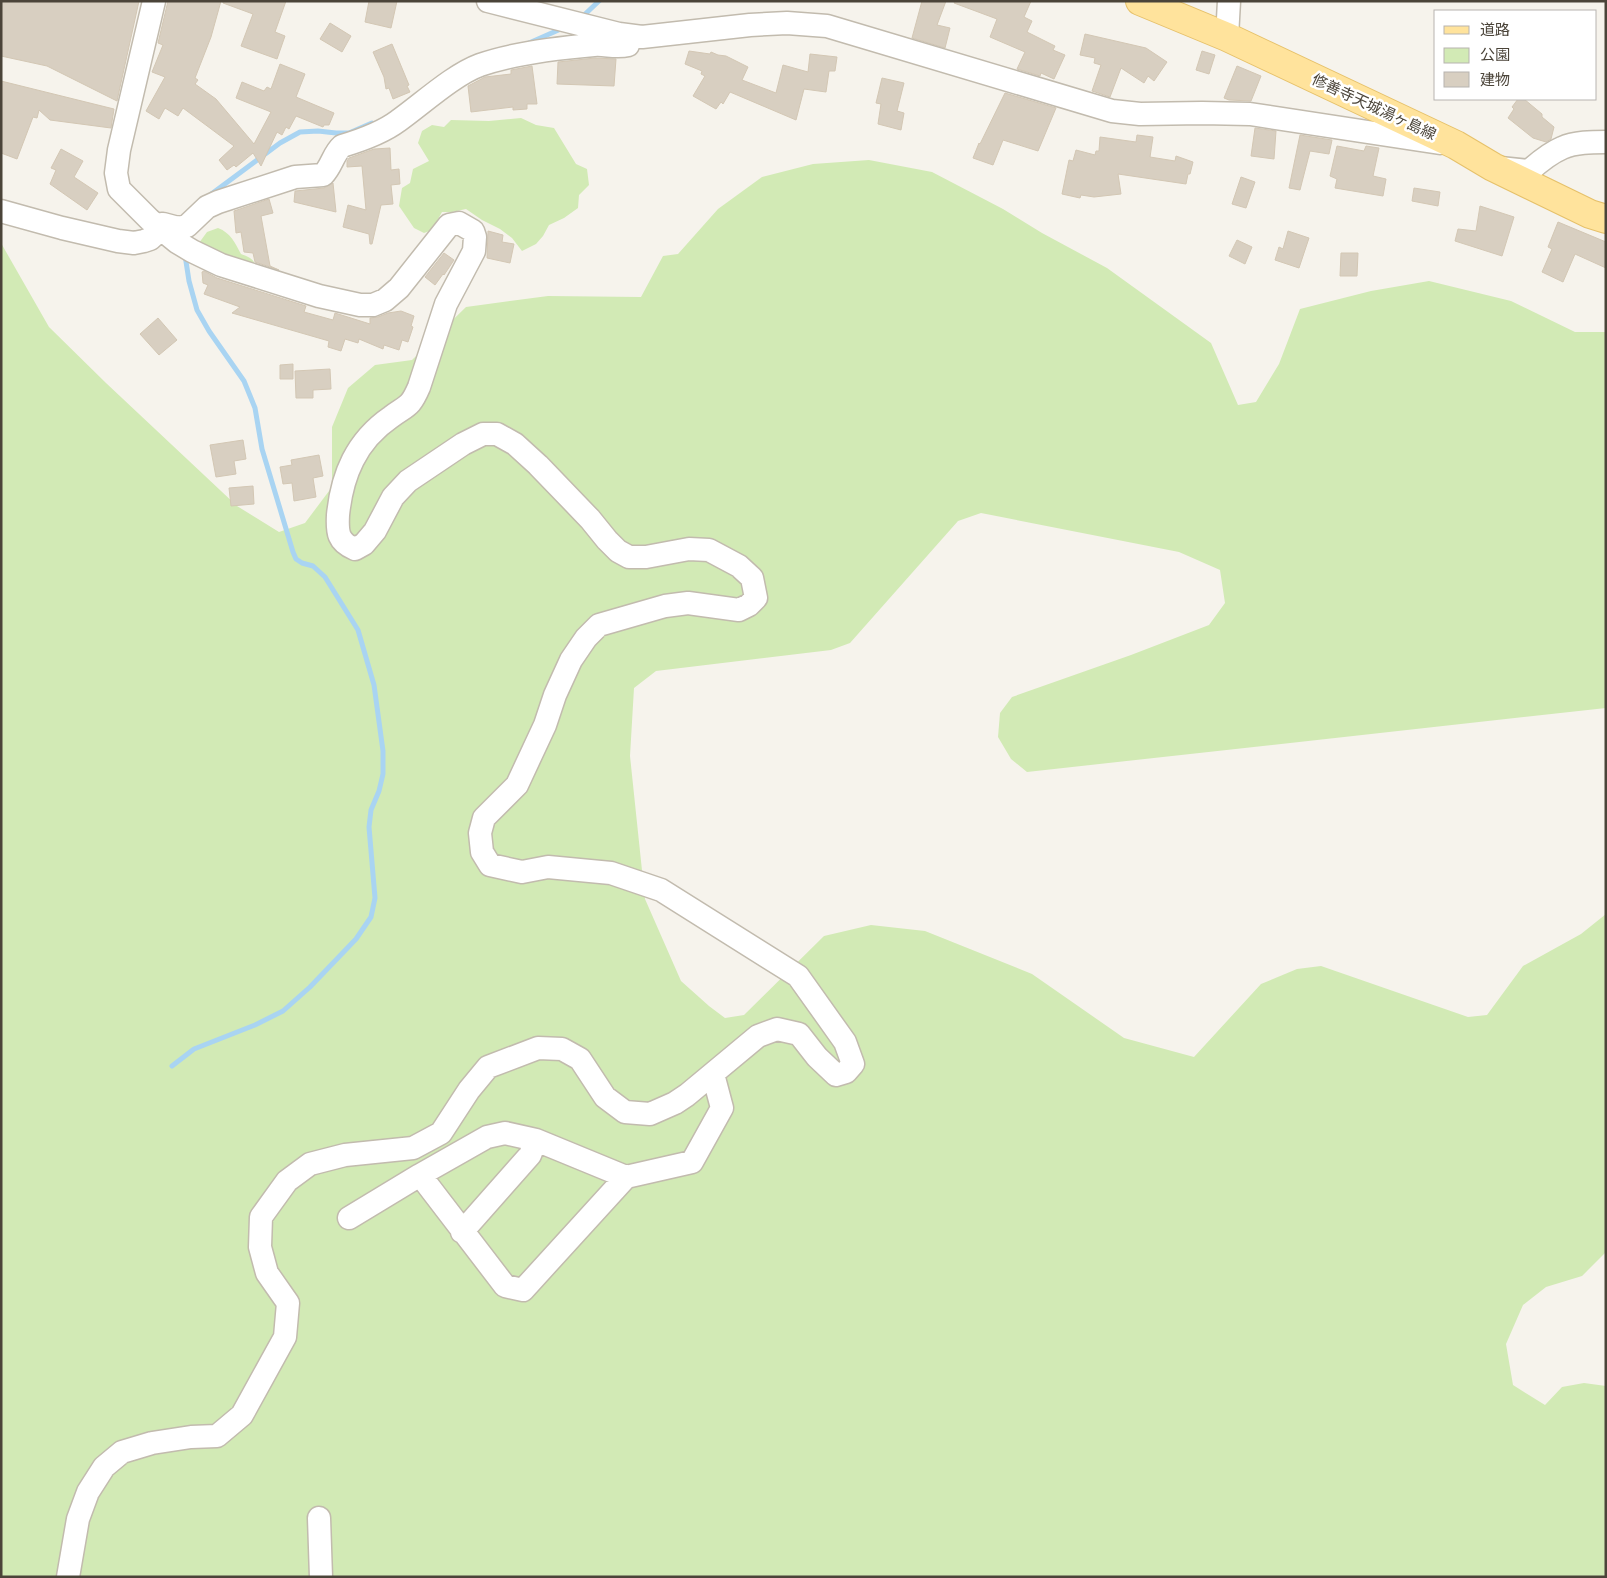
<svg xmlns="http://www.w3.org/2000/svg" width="1607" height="1578" viewBox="0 0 1607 1578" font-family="Cabin,'Noto Sans JP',sans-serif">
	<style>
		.green { fill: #d2eab5 }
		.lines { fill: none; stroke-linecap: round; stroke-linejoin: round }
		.stream { stroke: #a9d4f2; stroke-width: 5 }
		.building { fill: #d8cfc1; stroke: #d3c7b4 }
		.minor-casing { stroke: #c2bbae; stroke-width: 25 }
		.major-casing { stroke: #e6c16a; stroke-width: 30 }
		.minor { stroke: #fff; stroke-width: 22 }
		.major { stroke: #ffe39c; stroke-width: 28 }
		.labels { text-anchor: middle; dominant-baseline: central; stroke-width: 5; stroke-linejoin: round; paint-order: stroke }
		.street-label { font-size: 15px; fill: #4b4439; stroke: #fff }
	</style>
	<rect width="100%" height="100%" fill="#f6f3ec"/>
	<!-- green -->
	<path class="green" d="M 521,118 L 536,125 L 554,128 L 576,164 L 587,169 L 589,185 L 579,195 L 578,208 L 564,218 L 549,225 L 543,236 L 536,244 L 522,251 L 512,238 L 500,229 L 482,220 L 466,209 L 452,212 L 442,212 L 432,230 L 424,233 L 414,228 L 399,206 L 402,188 L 410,183 L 413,169 L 429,161 L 418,143 L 422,131 L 432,125 L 444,127 L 451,120 L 489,121 Z
		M 869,160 L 932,172 L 1003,209 L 1042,233 L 1107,268 L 1211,343 L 1238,405 L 1256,402 L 1279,364 L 1300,309 L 1371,291 L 1429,281 L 1511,301 L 1575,332 L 1606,332 L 1606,708 L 1027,772 L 1011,759 L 998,737 L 1000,713 L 1012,697 L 1131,655 L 1209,625 L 1225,603 L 1220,570 L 1179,552 L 981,513 L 958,521 L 850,643 L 831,650 L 656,671 L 634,688 L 630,756 L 645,899 L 681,981 L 709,1006 L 725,1018 L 744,1015 L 824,936 L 871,925 L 925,931 L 1032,974 L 1124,1038 L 1194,1057 L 1261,984 L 1297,969 L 1321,966 L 1468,1017 L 1487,1015 L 1523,966 L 1581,934 L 1606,914 L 1606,1252 L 1582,1276 L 1546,1287 L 1523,1305 L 1506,1344 L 1513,1385 L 1545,1405 L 1562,1387 L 1584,1383 L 1606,1386 L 1606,1577 L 1,1577 L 1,243 L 49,327 L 106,383 L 237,506 L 279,532 L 305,523 L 332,487 L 332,427 L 348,388 L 375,365 L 412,360 L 466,307 L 548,296 L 641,297 L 663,256 L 678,254 L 718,209 L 762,177 L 813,164 Z
		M 218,228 C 231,233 235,243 241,254 C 246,256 253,258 255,264 L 249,267 L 199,243 L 207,232 Z"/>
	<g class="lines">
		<!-- stream -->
		<path class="stream" d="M 581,18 L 599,1
			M 529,43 L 563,28
			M 210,195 L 280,143 L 300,132 L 318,131 L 336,133 L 349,133 L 372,123
			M 172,1066 L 194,1049 L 255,1025 L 283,1011 L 310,987 L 356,939 L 371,917 L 375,898 L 369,827 L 371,810 L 379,791 L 383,774 L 383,751 L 374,685 L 358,630 L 325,577 L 313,566 L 302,563 L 296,559 L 293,552 L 262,449 L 255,408 L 244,381 L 209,331 L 197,310 L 189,281 L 185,255"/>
	</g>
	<!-- building -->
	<path class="building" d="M 1,1 L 139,1 L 117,101 L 47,66 L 1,56 Z
		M 168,1 L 221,1 L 211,37 L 195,78 L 198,80 L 195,84 L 216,99 L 254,144 L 271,112 L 236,98 L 242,82 L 264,91 L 267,87 L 271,89 L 280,64 L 305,74 L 296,97 L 334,113 L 329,125 L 324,125 L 323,127 L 296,116 L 289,129 L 286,127 L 282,135 L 277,132 L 261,166 L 253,153 L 236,167 L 234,165 L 227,170 L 219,160 L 234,146 L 183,108 L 178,116 L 165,108 L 159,119 L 146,111 L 165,77 L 152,72 L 163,45 L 158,43 Z
		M 223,1 L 286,1 L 275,32 L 285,36 L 277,59 L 241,46 L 253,14 L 223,3 Z
		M 369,1 L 397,1 L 391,28 L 365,22 Z
		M 922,1 L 946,1 L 937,25 L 950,28 L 945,48 L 912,38 Z
		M 955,1 L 1031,1 L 1024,17 L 1032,21 L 1027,32 L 1055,46 L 1053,50 L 1065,55 L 1054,79 L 1041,73 L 1040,76 L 1017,69 L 1025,52 L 990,37 L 997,19 L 954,3 Z
		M 330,23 L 351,36 L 342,52 L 320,39 Z
		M 1085,34 L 1146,48 L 1167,62 L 1154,81 L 1148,76 L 1144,83 L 1121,68 L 1110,97 L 1092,91 L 1101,65 L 1094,63 L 1095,58 L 1080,55 Z
		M 392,44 L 409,85 L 407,86 L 410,92 L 393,99 L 389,88 L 386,89 L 384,77 L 373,52 Z
		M 689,51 L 710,54 L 711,52 L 718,55 L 726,56 L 748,67 L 742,80 L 776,93 L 783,65 L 808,72 L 810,54 L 837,57 L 835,71 L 829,71 L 826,92 L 804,89 L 796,120 L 730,92 L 723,104 L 721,102 L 716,109 L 693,96 L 705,76 L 701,74 L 702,71 L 685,64 Z
		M 1202,51 L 1215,55 L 1209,74 L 1196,70 Z
		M 595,58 L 616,59 L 614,86 L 557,84 L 558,62 Z
		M 532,66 L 537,104 L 527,104 L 527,109 L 513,110 L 513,107 L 471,112 L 468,86 L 485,77 L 511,74 L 511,70 Z
		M 1237,66 L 1261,76 L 1251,101 L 1229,100 L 1224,98 Z
		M 882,78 L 904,83 L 897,111 L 904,113 L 901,130 L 878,124 L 881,104 L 876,103 Z
		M 1,81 L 114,109 L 111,128 L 50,120 L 39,110 L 37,118 L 33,117 L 17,159 L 1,153 Z
		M 1005,93 L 1056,108 L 1038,151 L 1003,140 L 993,165 L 973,158 L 979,143 L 980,144 Z
		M 1518,99 L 1524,99 L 1542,114 L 1542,117 L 1554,127 L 1551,139 L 1546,142 L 1533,138 L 1508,118 L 1514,109 L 1512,107 Z
		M 1255,128 L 1276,131 L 1274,159 L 1251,156 Z
		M 1137,135 L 1153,137 L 1150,157 L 1175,161 L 1176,156 L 1193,162 L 1190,174 L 1188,174 L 1186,184 L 1118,174 L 1121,194 L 1094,197 L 1081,195 L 1080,198 L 1062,194 L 1069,160 L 1073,161 L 1076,150 L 1095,155 L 1096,151 L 1099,151 L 1100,137 L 1136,142 Z
		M 1300,135 L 1332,140 L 1329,154 L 1310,151 L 1300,190 L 1289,188 Z
		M 1337,146 L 1364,151 L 1366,146 L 1379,148 L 1373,176 L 1386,179 L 1383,196 L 1335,188 L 1337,179 L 1330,176 Z
		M 390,148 L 391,170 L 399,169 L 400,184 L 391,185 L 393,204 L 381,205 L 372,244 L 370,244 L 369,234 L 343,227 L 348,205 L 366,210 L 362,166 L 347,167 L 347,161 L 349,158 L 374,149 Z
		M 61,149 L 83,161 L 74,177 L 98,193 L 87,210 L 50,184 L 56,170 L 51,168 Z
		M 1241,177 L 1255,182 L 1246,208 L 1232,204 Z
		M 333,183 L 336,212 L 294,202 L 295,191 L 324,188 Z
		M 1414,188 L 1440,192 L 1438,206 L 1412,201 Z
		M 269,199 L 273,213 L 261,216 L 270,266 L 279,270 L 255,262 L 253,253 L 244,252 L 241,232 L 236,233 L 234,211 Z
		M 1480,206 L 1514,217 L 1502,256 L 1455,241 L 1458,229 L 1476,231 Z
		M 1558,222 L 1606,242 L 1606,268 L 1575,254 L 1563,282 L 1542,272 L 1552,249 L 1548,247 Z
		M 488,231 L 503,235 L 502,242 L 514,244 L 510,263 L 487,258 Z
		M 1288,231 L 1309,238 L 1299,268 L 1275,260 L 1279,247 L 1283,249 Z
		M 1237,240 L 1252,247 L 1245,264 L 1229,256 Z
		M 444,253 L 454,260 L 444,275 L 443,274 L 435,285 L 425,277 Z
		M 1341,253 L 1358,253 L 1357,276 L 1340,276 Z
		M 204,271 L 217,278 L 306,306 L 304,312 L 333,320 L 335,313 L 370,324 L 370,318 L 378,317 L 388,313 L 401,311 L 414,316 L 411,326 L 413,327 L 408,342 L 402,340 L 399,350 L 384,345 L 383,349 L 359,339 L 358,343 L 345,339 L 341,351 L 328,347 L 329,341 L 232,313 L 240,307 L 204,294 L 208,285 L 203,283 L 202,272 Z
		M 158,318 L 177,340 L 159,355 L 140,334 Z
		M 293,364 L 293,379 L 280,379 L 280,365 Z
		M 330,369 L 331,389 L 313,390 L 313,398 L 296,398 L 295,371 Z
		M 243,440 L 246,459 L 234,461 L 236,474 L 216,477 L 210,445 Z
		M 319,455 L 323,476 L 313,478 L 316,497 L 294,501 L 292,483 L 283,484 L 280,467 L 292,465 L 291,460 Z
		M 253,486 L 254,504 L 231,506 L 229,488 Z"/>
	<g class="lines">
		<defs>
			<path id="minor" d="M 488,1 L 619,34 L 642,37 L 750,25 L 787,23 L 827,26 L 1112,111 L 1140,114 L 1202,113 L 1250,114 L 1440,143
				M 1227,37 L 1229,1
				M 1500,168 L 1529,171 C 1538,163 1550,153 1562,148 C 1575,142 1592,142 1606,142
				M 1,211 L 62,228 L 118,241 L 134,243 L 144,241 L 150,239 L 161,229
				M 155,225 L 163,224 L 178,228 L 187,226 L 207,207 L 218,202 L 295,177 L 323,175 C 332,166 333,154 342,146 C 362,140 382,133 398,121 C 422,104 453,75 480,65 C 514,53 558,48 594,45 C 605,44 616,48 628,45
				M 420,1175 L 505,1286 L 523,1290 L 626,1177
				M 349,1218 L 420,1175 L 487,1137 L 505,1133 L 536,1140 L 626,1177 L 692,1162 L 722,1108 L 713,1074
				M 462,1232 L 530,1155 L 536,1140
				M 319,1518 L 321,1577
				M 68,1577 L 78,1519 L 88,1492 L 104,1467 L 122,1452 L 152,1443 L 191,1437 L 217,1436 L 242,1415 L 269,1366 L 285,1337 L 288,1303 L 267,1273 L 260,1247 L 261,1217 L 287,1181 L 310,1164 L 345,1155 L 413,1148 L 441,1133 L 469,1090 L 488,1067 L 538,1048 L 562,1049 L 580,1059 L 605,1097 L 625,1112 L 650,1114 L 675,1103 L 687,1095 L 758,1036 L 777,1029 L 799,1034 L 817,1057 L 836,1075 L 846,1072 L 853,1064 L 845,1042 L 798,976 L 661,890 L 611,873 L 548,867 L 522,872 L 490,865 L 482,852 L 480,833 L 484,818 L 517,785 L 545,725 L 555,695 L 571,660 L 586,638 L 599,625 L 665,606 L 688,603 L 739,610 L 749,605 L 756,598 L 752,578 L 739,566 L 709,550 L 689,549 L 646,557 L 629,557 L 618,551 L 607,540 L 590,519 L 538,465 L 515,444 L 497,434 L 483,434 L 463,444 L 408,481 L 393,497 L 375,531 L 364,544 L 355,549 C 338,542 337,533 338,515 C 342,475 356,441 391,417 C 407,405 410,408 419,387 L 446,304 L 474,251 L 475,237 L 473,231 L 459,223 L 449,225 L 399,288 L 385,300 L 373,305 L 360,305 L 319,296 L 221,265 L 192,251 L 177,242 L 150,220 L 119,189 L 116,173 L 119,150 L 154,1"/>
			<path id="major" d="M 1140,1 L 1227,37 L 1456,145 L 1493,167 L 1590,214 L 1606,219"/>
		</defs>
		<!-- minor casing -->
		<use href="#minor" class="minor-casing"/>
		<!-- major casing -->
		<use href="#major" class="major-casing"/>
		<!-- minor -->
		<use href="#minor" class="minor"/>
		<!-- major -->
		<use href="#major" class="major"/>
	</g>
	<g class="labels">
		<!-- street labels -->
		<g class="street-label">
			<text transform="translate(1374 107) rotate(25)">修善寺天城湯ヶ島線</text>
		</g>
	</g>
	<!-- border -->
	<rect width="1607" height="1578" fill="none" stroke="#4b4439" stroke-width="5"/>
	<!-- legend -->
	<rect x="1434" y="10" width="162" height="90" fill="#ffffff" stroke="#b7b4b0"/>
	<rect x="1444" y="26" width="25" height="8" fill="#ffe39c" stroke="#b7b4b0"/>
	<text x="1480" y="35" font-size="15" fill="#4b4439">道路</text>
	<rect x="1444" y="48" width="25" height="15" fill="#d2eab5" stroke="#b7b4b0"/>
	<text x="1480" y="60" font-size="15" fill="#4b4439">公園</text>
	<rect x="1444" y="72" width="25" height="15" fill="#d8cfc1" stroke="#b7b4b0"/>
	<text x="1480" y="85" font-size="15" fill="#4b4439">建物</text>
</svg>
